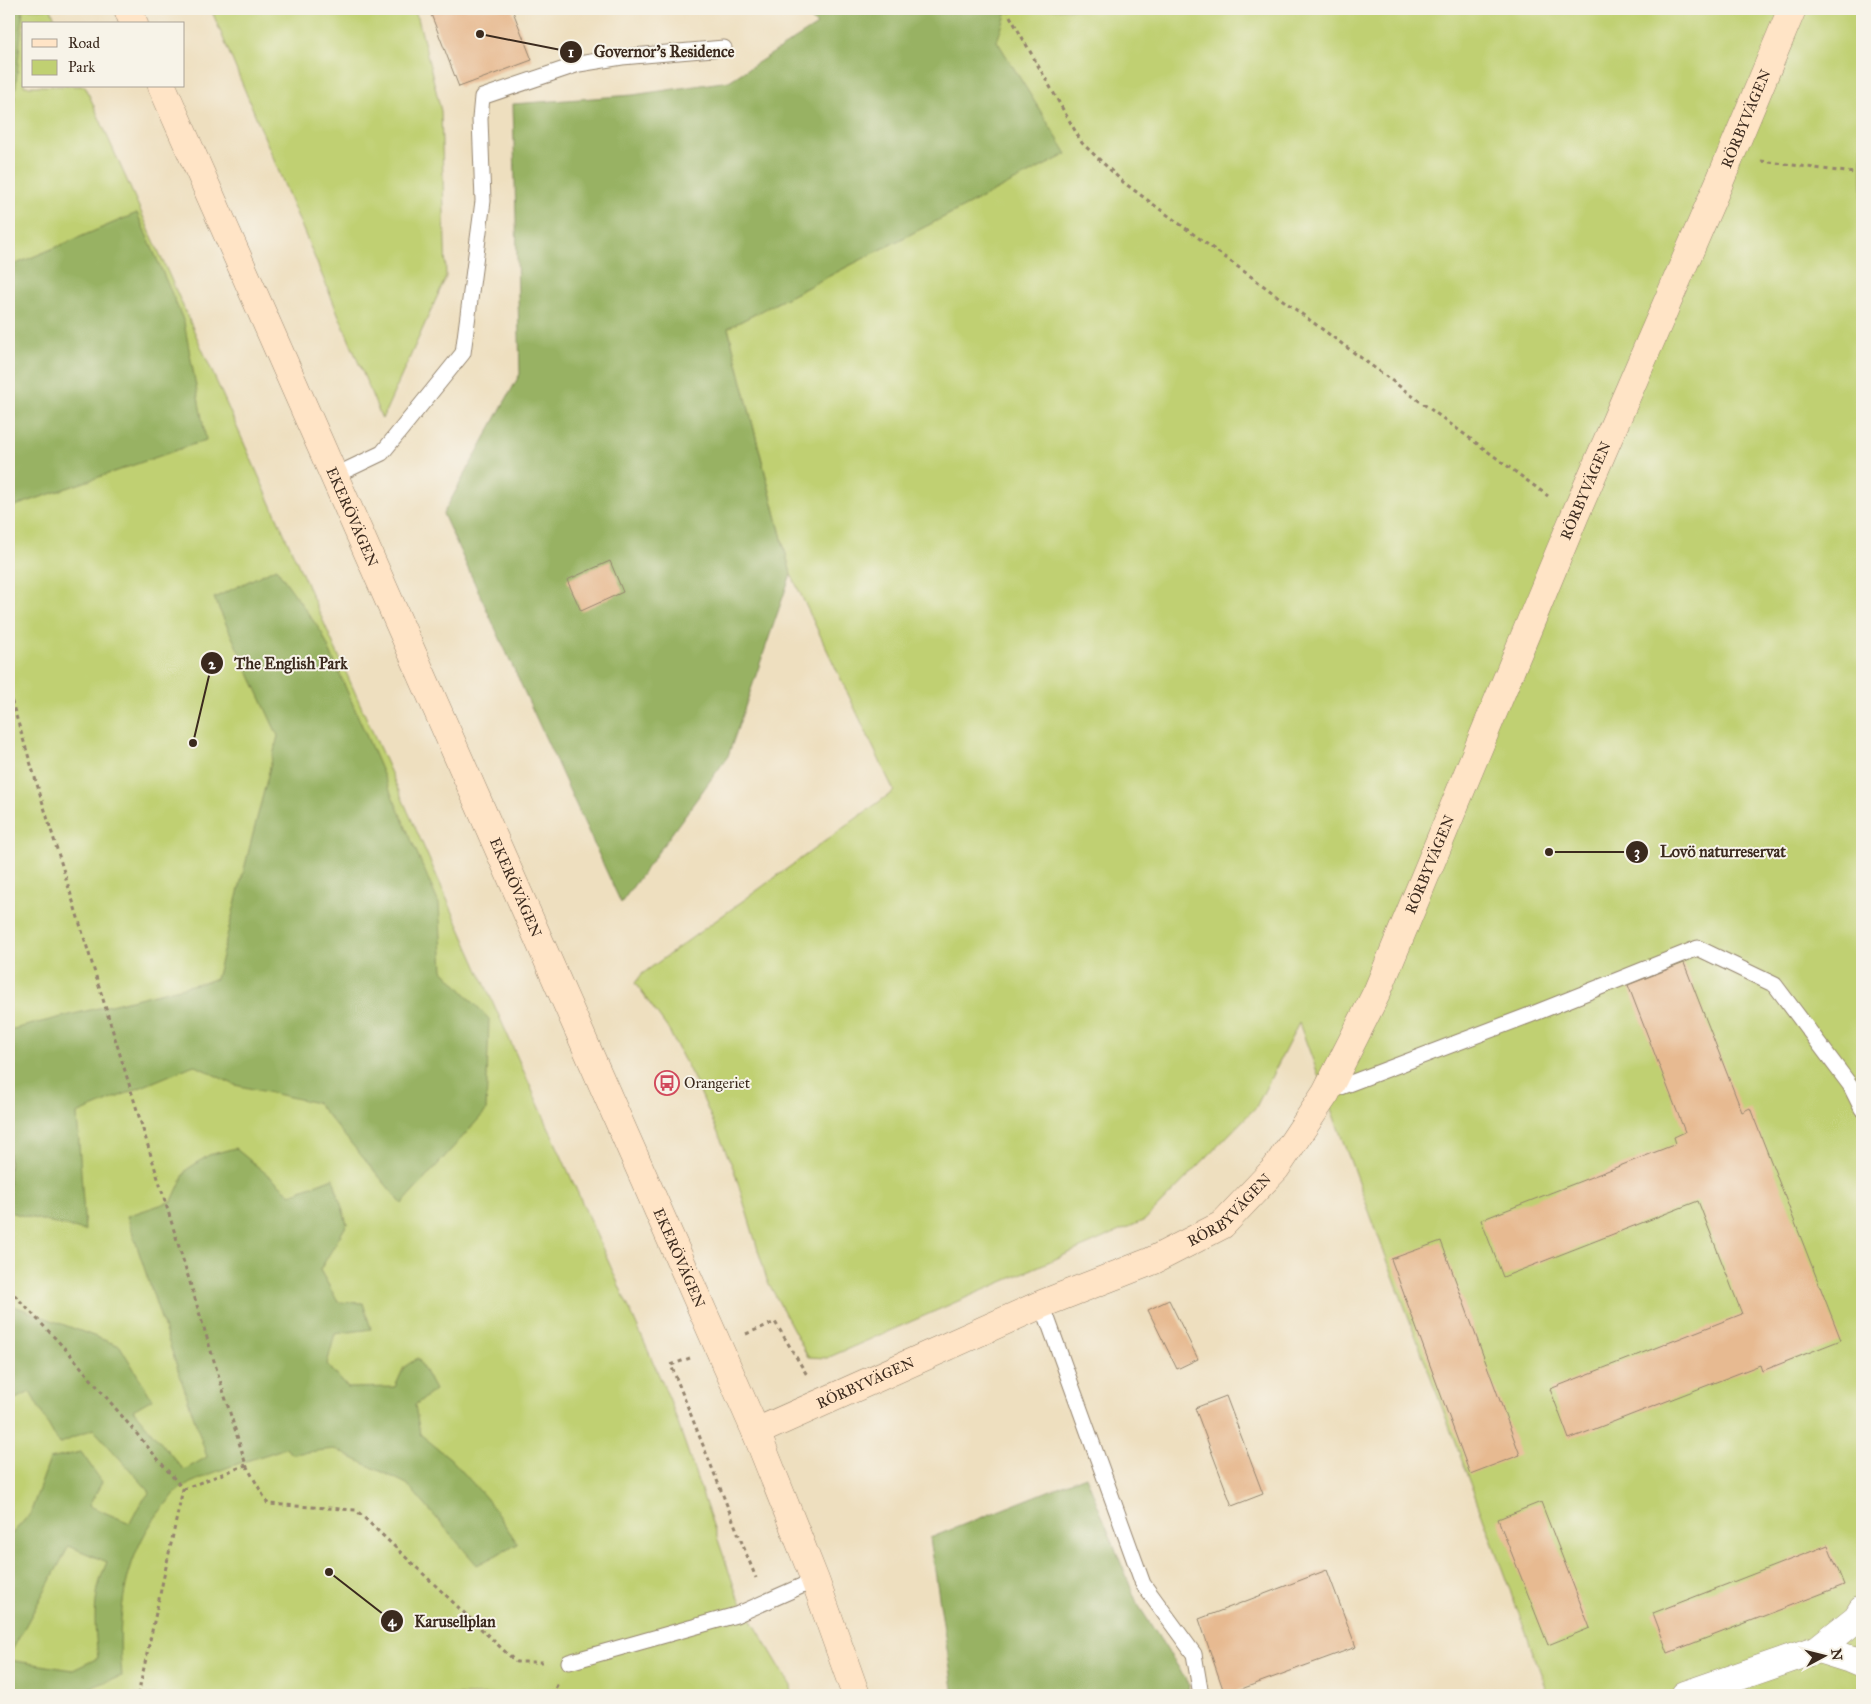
<svg xmlns="http://www.w3.org/2000/svg" width="1871" height="1704" viewBox="0 0 1871 1704" font-family="'IM FELL Great Primer',serif">
	<style>
		.green { fill: #c0d072; stroke: #7e7d48 }
		.forest { fill: #98b264; stroke: #6a6e41 }
		.building { fill: #e7ba91 }
		.lines { fill: none; stroke-linecap: round; stroke-linejoin: round }
		.lane-casing { stroke: #94846e; stroke-width: 17 }
		.street-casing { stroke: #94846e; stroke-width: 29 }
		.secondary-casing { stroke: #94846e; stroke-width: 29 }
		.path { stroke: #94846e; stroke-width: 3; stroke-dasharray: 4 4; stroke-linecap: butt }
		.lane { stroke: #fff; stroke-width: 15 }
		.street { stroke: #fff; stroke-width: 28 }
		.secondary { stroke: #ffe4c6; stroke-width: 28 }
		.labels { text-anchor: middle; dominant-baseline: central; stroke-width: 4; stroke-linejoin: round; paint-order: stroke }
		.street-label { font-size: 15px; fill: #3b2a1e; stroke: #f7f3e8 }
		.poi-label { font-size: 15px; fill: #3b2a1e; stroke: #f7f3e8; text-anchor: start }
		.leader { fill: none; stroke: #3b2a1e; stroke-width: 2 }
		.callout-dot { fill: #3b2a1e; stroke: #f7f3e8; stroke-width: 2 }
		.mark-label { font-size: 15px; text-anchor: middle; font-weight: bold; fill: #fff }
		.callout-label { font-size: 16px; text-anchor: middle; font-weight: bold; fill: #3b2a1e; stroke: #f7f3e8; stroke-width: 4; stroke-linejoin: round; paint-order: stroke }
	</style>
	<rect width="100%" height="100%" fill="#f7f3e8"/>
	<filter id="ink" filterUnits="userSpaceOnUse"><feTurbulence type="fractalNoise" baseFrequency=".02" numOctaves="2"/><feDisplacementMap in="SourceGraphic" scale="10" xChannelSelector="R" yChannelSelector="G"/><feConvolveMatrix kernelMatrix="1 2 1 2 8 2 1 2 1" color-interpolation-filters="sRGB"/></filter>
	<filter id="wash" filterUnits="userSpaceOnUse"><feTurbulence type="fractalNoise" baseFrequency=".0096" numOctaves="4" result="noise"/><feDisplacementMap in="SourceGraphic" scale="20" xChannelSelector="R" yChannelSelector="G"/><feGaussianBlur stdDeviation="1.12" result="paint"/><feColorMatrix in="noise" values="0 0 0 0 0 0 0 0 0 0 0 0 0 0 0 0 0 1.4 0 .05"/><feComposite in="paint" operator="in"/></filter>
	<g filter="url(#wash)">
		<rect width="100%" height="100%" fill="#eedfbf"/>
		<!-- green -->
		<path class="green" d="M 9,9 L 51,9 L 57,24 L 24,24 L 24,86 L 85,86 L 670,1400 L 737,1595 L 791,1686 L 792,1695 L 9,1695 Z
			M 211,9 L 413,9 L 418,18 L 441,111 L 446,277 L 382,419 Z
			M 922,9 L 1862,9 L 1862,1695 L 1549,1695 L 1299,1023 L 1256,1107 L 1145,1220 L 827,1358 L 808,1357 L 767,1280 L 734,1170 L 697,1085 L 668,1029 L 635,983 L 642,974 L 894,791 L 791,574 L 728,328 L 990,193 Z"/>
		<!-- forest -->
		<path class="forest" d="M 9,9 L 23,9 L 11,137 L 9,139 Z
			M 802,9 L 1008,9 L 997,41 L 1067,154 L 728,328 L 791,574 L 728,756 L 621,903 L 443,514 L 520,374 L 513,104 L 633,95 L 729,81 L 817,25 Z
			M 137,213 L 184,322 L 206,440 L 18,505 L 9,509 L 9,267 Z
			M 276,568 L 322,633 L 439,904 L 443,970 L 489,1019 L 486,1111 L 402,1204 L 317,1103 L 235,1085 L 194,1065 L 77,1114 L 85,1231 L 9,1212 L 9,1030 L 216,979 L 278,736 L 214,598 Z
			M 235,1148 L 291,1194 L 333,1178 L 347,1224 L 320,1270 L 338,1302 L 363,1303 L 371,1329 L 335,1334 L 327,1364 L 348,1388 L 395,1387 L 404,1367 L 418,1358 L 435,1390 L 415,1405 L 420,1434 L 451,1459 L 487,1499 L 518,1544 L 477,1565 L 407,1484 L 334,1449 L 291,1454 L 286,1448 C 257,1458 227,1466 199,1479 C 194,1482 187,1484 182,1487 C 176,1491 171,1499 166,1504 C 124,1551 116,1616 122,1676 L 84,1690 L 85,1695 L 9,1695 L 9,1660 L 73,1670 L 98,1658 C 94,1624 92,1594 107,1562 L 69,1546 L 9,1656 L 9,1537 L 30,1514 L 50,1459 L 81,1452 L 102,1482 L 89,1506 L 130,1523 L 140,1504 L 150,1492 L 93,1429 L 59,1444 L 30,1392 L 9,1402 L 9,1304 L 120,1346 L 152,1399 L 133,1410 L 184,1470 L 207,1457 L 127,1216 L 172,1201 L 186,1170 L 209,1155 Z
			M 1086,1476 L 1137,1603 L 1189,1684 L 1188,1695 L 954,1695 L 930,1538 Z"/>
		<g id="blocks">
			<!-- building -->
			<path class="building" d="M 429,9 L 512,9 L 532,60 L 459,87 Z
				M 610,561 L 623,592 L 581,611 L 567,580 Z
				M 1684,963 L 1742,1112 L 1750,1108 L 1841,1340 L 1762,1371 L 1760,1365 L 1569,1439 L 1550,1389 L 1742,1314 L 1698,1201 L 1503,1277 L 1481,1220 L 1676,1144 L 1674,1137 L 1685,1132 L 1628,985 Z
				M 1441,1241 L 1520,1455 L 1470,1474 L 1391,1259 Z
				M 1169,1300 L 1198,1359 L 1177,1369 L 1148,1310 Z
				M 1226,1396 L 1263,1494 L 1232,1506 L 1195,1408 Z
				M 1541,1502 L 1590,1628 L 1548,1645 L 1498,1519 Z
				M 1828,1545 L 1844,1585 L 1668,1653 L 1653,1613 Z
				M 1327,1570 L 1356,1647 L 1225,1695 L 1199,1619 Z
				M 1862,1692 L 1862,1695 L 1849,1695 L 1849,1694 Z"/>
		</g>
	</g>
	<g filter="url(#ink)">
		<use href="#blocks" fill-opacity="0" stroke="#94846e" stroke-width="1"/>
		<g class="lines">
			<defs>
				<path id="lane" d="M 334,476 L 382,453 L 463,353 L 483,201 L 480,119 L 482,97 L 579,64 L 622,57 L 724,48
					M 1327,1092 L 1530,1015 L 1698,948 L 1775,985 L 1850,1085 L 1862,1109
					M 1042,1304 L 1143,1584 L 1194,1654 L 1201,1695
					M 569,1662 L 736,1615 L 815,1580"/>
				<path id="street" d="M 1818,1649 L 1850,1659 L 1862,1664
					M 1685,1695 L 1818,1649 L 1857,1618 L 1862,1610"/>
				<g id="secondary">
					<path d="M 128,9 L 134,24"/>
					<path id="s1" d="M 162,86 L 756,1432 L 815,1580 L 856,1695"/>
					<path id="s2" d="M 756,1432 L 1042,1304 L 1152,1261 L 1222,1225 L 1276,1168 L 1326,1093 L 1377,992 L 1575,515 L 1719,183 L 1792,9"/>
				</g>
			</defs>
			<!-- lane casing -->
			<use href="#lane" class="lane-casing"/>
			<!-- street casing -->
			<use href="#street" class="street-casing"/>
			<!-- secondary casing -->
			<use href="#secondary" class="secondary-casing"/>
			<!-- path -->
			<path class="path" d="M 1006,9 L 1082,143 L 1123,182 L 1548,496
				M 1761,161 L 1862,174
				M 9,693 L 246,1465 L 268,1504 L 356,1510 L 516,1662 L 544,1662
				M 9,1289 L 70,1354 L 183,1489
				M 746,1334 L 775,1322 L 807,1375
				M 690,1358 L 671,1365 L 756,1578
				M 183,1489 L 246,1465
				M 138,1695 L 183,1489
				M 552,1695 L 558,1683"/>
			<!-- lane -->
			<use href="#lane" class="lane"/>
			<!-- street -->
			<use href="#street" class="street"/>
			<!-- secondary -->
			<use href="#secondary" class="secondary"/>
		</g>
	</g>
	<!-- icons -->
	<defs>
		<symbol id="bus-ring" viewBox="-11 -11 22 22"><circle r="9.5" fill="#f7f3e8" stroke="#d1495b" stroke-width="1.5"/><path d="M-5-6H5V4H4V6H2V4H-2V6H-4V4H-5ZM-3.5-4V0h7V-4ZM-3.5 1.2v1.5H-2V1.2ZM2 1.2v1.5H3.5V1.2Z" fill="#d1495b"/></symbol>
	</defs>
	<g fill-rule="evenodd">
		<use href="#bus-ring" x="653" y="1069" width="28" height="28"/>
	</g>
	<g class="labels">
		<!-- street labels -->
		<g class="street-label">
			<text stroke="none"><textPath href="#s2" startOffset="1740">RÖRBYVÄGEN</textPath></text>
			<text stroke="none"><textPath href="#s2" startOffset="1335">RÖRBYVÄGEN</textPath></text>
			<text stroke="none"><textPath href="#s1" startOffset="471">EKERÖVÄGEN</textPath></text>
			<text stroke="none"><textPath href="#s2" startOffset="930">RÖRBYVÄGEN</textPath></text>
			<text stroke="none"><textPath href="#s1" startOffset="876">EKERÖVÄGEN</textPath></text>
			<text stroke="none"><textPath href="#s2" startOffset="525">RÖRBYVÄGEN</textPath></text>
			<text stroke="none"><textPath href="#s1" startOffset="1281">EKERÖVÄGEN</textPath></text>
			<text stroke="none"><textPath href="#s2" startOffset="120">RÖRBYVÄGEN</textPath></text>
		</g>
		<!-- poi labels -->
		<g class="poi-label">
			<text x="684" y="1083">Orangeriet</text>
		</g>
	</g>
	<!-- callouts -->
	<path class="leader" d="M480 34L571 52M193 743L212 663M1549 852L1637 852M329 1572L392 1621"/>
	<g class="callout-dot">
		<circle cx="480" cy="34" r="5"/>
		<circle cx="193" cy="743" r="5"/>
		<circle cx="1549" cy="852" r="5"/>
		<circle cx="329" cy="1572" r="5"/>
		<circle cx="571" cy="52" r="12"/>
		<circle cx="212" cy="663" r="12"/>
		<circle cx="1637" cy="852" r="12"/>
		<circle cx="392" cy="1621" r="12"/>
	</g>
	<g class="mark-label">
		<text x="571" y="57">1</text>
		<text x="212" y="669">2</text>
		<text x="1637" y="857">3</text>
		<text x="392" y="1626">4</text>
	</g>
	<g class="callout-label">
		<text x="664" y="57">Governor's Residence</text>
		<text x="291" y="669">The English Park</text>
		<text x="1723" y="857">Lovö naturreservat</text>
		<text x="455" y="1627">Karusellplan</text>
	</g>
	<!-- margin -->
	<rect width="1871" height="1704" fill="none" stroke="#f7f3e8" stroke-width="30"/>
	<!-- legend -->
	<rect x="22" y="22" width="162" height="65" fill="#f7f3e8" stroke="#aca397"/>
	<rect x="32" y="39" width="25" height="8" fill="#ffe4c6" stroke="#aca397"/>
	<text x="68" y="48" font-size="15" fill="#3b2a1e">Road</text>
	<rect x="32" y="60" width="25" height="15" fill="#c0d072" stroke="#aca397"/>
	<text x="68" y="72" font-size="15" fill="#3b2a1e">Park</text>
	<!-- north arrow -->
	<g transform="translate(1824 1656) rotate(83)" stroke="#f7f3e8" stroke-width="4" paint-order="stroke">
	<path d="M0-4L9 19L0 12L-9 19Z" fill="#3b2a1e"/>
	<text y="-8" font-size="14" font-weight="bold" text-anchor="middle" fill="#3b2a1e">N</text>
	</g>
</svg>
